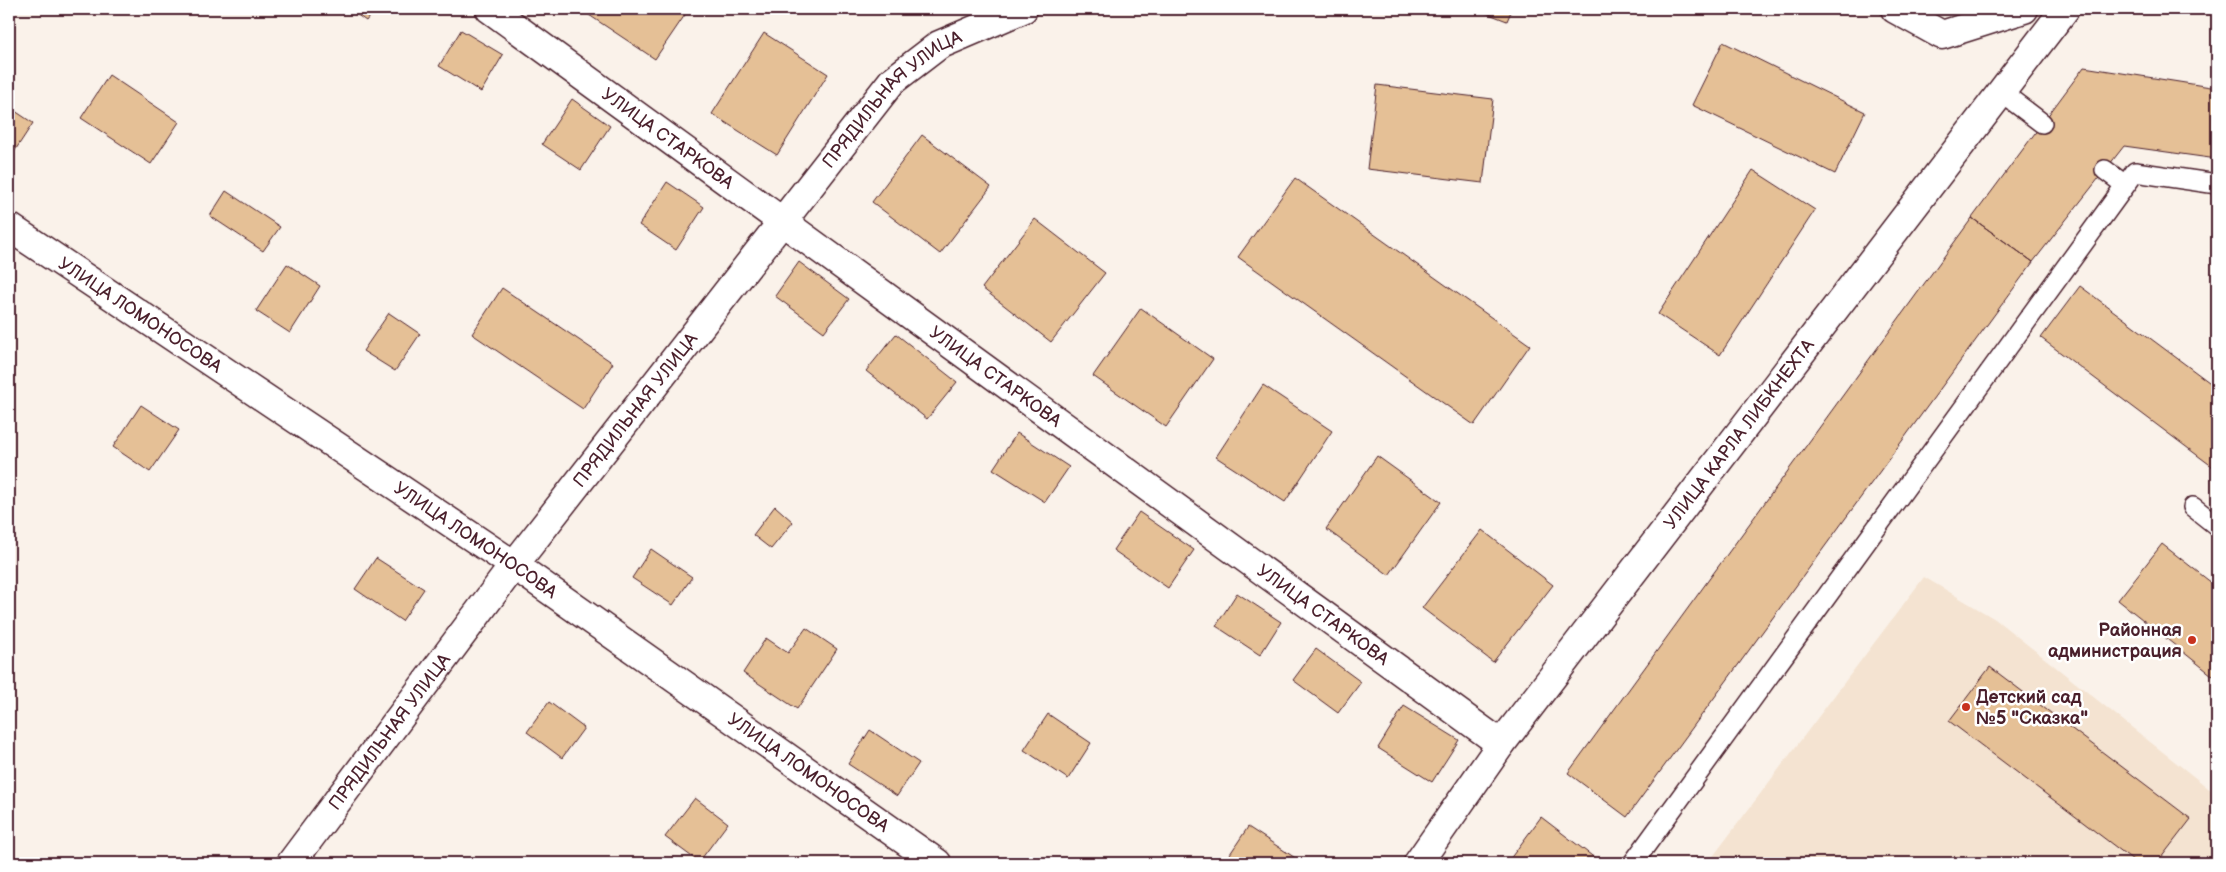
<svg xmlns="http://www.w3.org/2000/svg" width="2226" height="872" viewBox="0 0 2226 872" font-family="'Balsamiq Sans',sans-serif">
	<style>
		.built { fill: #f4e3d1 }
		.building { fill: #e5c096; stroke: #4a1f2b }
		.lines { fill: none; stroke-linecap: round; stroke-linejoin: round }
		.service-casing { stroke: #4a1f2b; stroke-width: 22 }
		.minor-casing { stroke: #4a1f2b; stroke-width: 31 }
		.secondary-casing { stroke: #4a1f2b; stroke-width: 31 }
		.service { stroke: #fff; stroke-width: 19 }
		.minor { stroke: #fff; stroke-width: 28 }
		.secondary { stroke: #fff; stroke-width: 28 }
		.poi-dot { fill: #c8321e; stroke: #fff; stroke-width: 2 }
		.labels { text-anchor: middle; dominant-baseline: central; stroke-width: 5; stroke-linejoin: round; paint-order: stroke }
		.street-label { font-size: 18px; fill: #4a1f2b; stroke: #fff }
		.poi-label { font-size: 18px; font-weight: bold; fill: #4a1f2b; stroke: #fff; text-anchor: end }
	</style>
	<rect width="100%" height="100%" fill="#faf2ea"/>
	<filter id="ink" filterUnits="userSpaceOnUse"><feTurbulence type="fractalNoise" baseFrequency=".02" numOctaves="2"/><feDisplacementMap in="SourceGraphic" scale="10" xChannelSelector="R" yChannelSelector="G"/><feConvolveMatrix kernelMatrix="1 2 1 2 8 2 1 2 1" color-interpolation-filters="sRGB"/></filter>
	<g filter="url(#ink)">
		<!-- built -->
		<path class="built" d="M 1924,577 L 1995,619 L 2217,795 L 2217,863 L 1708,863 Z"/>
		<!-- building -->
		<path class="building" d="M 349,9 L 375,9 L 366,21 Z
			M 585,9 L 689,9 L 655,59 L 583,11 Z
			M 1476,9 L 1512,9 L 1507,21 Z
			M 461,30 L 503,55 L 481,92 L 439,66 Z
			M 764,33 L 828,74 L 777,155 L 712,114 Z
			M 1723,42 L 1865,112 L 1835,174 L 1692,105 Z
			M 2084,67 L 2217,88 L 2217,159 L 2124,146 L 2033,262 L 1972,218 Z
			M 109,75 L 179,122 L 151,164 L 81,118 Z
			M 1377,85 L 1493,99 L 1483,183 L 1367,169 Z
			M 572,99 L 610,126 L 581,170 L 542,144 Z
			M 9,107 L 33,123 L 14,152 L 9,148 Z
			M 922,135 L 991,187 L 940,254 L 872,202 Z
			M 1753,170 L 1815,210 L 1720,355 L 1658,314 Z
			M 1295,178 L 1530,345 L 1474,425 L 1238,257 Z
			M 667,182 L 704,207 L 676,250 L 639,225 Z
			M 226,191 L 280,227 L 263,251 L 210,216 Z
			M 1972,218 L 2033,262 L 1627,817 L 1568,773 Z
			M 1035,219 L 1105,273 L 1051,342 L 982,288 Z
			M 799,262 L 849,299 L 824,332 L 775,296 Z
			M 287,264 L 320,286 L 290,333 L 256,311 Z
			M 2080,286 L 2217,388 L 2217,470 L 2041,338 Z
			M 502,288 L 613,363 L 583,409 L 472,334 Z
			M 1141,308 L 1213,359 L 1166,427 L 1093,376 Z
			M 389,313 L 420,334 L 395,371 L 363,351 Z
			M 896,334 L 957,382 L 927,419 L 866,371 Z
			M 1263,385 L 1332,431 L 1285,502 L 1216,457 Z
			M 141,405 L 179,430 L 150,472 L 113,447 Z
			M 1017,433 L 1069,467 L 1045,502 L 993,469 Z
			M 1377,456 L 1441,502 L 1389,575 L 1326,529 Z
			M 775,506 L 793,522 L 771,549 L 753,535 Z
			M 1139,512 L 1194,550 L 1168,588 L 1113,550 Z
			M 1482,530 L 1553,585 L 1493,662 L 1422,608 Z
			M 2162,544 L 2217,587 L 2217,679 L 2118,600 Z
			M 651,549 L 692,577 L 673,605 L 632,578 Z
			M 376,558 L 424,589 L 402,621 L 355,589 Z
			M 1237,593 L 1281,622 L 1260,655 L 1216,626 Z
			M 806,628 L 837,649 L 797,709 L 743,673 L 766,638 L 788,653 Z
			M 1316,649 L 1361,682 L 1338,713 L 1293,680 Z
			M 1990,667 L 2191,819 L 2157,863 L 2137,863 L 1949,721 Z
			M 549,702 L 584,728 L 562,758 L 527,732 Z
			M 1404,706 L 1459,740 L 1432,782 L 1378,748 Z
			M 1048,714 L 1091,743 L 1068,779 L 1024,750 Z
			M 870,730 L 919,763 L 897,796 L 848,764 Z
			M 695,798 L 728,823 L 699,862 L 665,837 Z
			M 1541,817 L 1600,862 L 1599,863 L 1507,863 Z
			M 1248,827 L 1303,863 L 1238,863 L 1228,857 Z"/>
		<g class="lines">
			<defs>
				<path id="service" d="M 2001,92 L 2042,123
					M 2105,170 L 2125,185
					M 2193,507 L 2217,526
					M 1633,863 L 2135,172 L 2217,184"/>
				<g id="minor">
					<path id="s1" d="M 490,9 L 1501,744"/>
					<path d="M 1895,9 L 1942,35 L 2024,9"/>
					<path id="s2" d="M 291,863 L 514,565 L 892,81 L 939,45 L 1023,9"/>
					<path id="s3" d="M 1418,863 L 1501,744 L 2065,9"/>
				</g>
				<g id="secondary">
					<path id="s4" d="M 9,227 L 514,565 L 937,863"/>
				</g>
			</defs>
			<!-- service casing -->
			<use href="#service" class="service-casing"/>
			<!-- minor casing -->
			<use href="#minor" class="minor-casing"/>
			<!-- secondary casing -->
			<use href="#secondary" class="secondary-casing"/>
			<!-- service -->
			<use href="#service" class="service"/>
			<!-- minor -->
			<use href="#minor" class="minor"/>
			<!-- secondary -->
			<use href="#secondary" class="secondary"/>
		</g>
	</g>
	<!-- markers -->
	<g class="poi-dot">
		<circle cx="2192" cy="640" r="5"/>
		<circle cx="1966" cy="707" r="5"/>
	</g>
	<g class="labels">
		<!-- street labels -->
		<g class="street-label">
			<text stroke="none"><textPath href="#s2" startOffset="974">ПРЯДИЛЬНАЯ УЛИЦА</textPath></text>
			<text stroke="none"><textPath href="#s1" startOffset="220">УЛИЦА СТАРКОВА</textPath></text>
			<text stroke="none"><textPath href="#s4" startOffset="158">УЛИЦА ЛОМОНОСОВА</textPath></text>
			<text stroke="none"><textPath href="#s1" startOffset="625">УЛИЦА СТАРКОВА</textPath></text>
			<text stroke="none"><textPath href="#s2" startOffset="569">ПРЯДИЛЬНАЯ УЛИЦА</textPath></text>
			<text stroke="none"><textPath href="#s3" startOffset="536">УЛИЦА КАРЛА ЛИБКНЕХТА</textPath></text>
			<text stroke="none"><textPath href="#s4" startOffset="562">УЛИЦА ЛОМОНОСОВА</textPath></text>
			<text stroke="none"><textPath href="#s1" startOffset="1030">УЛИЦА СТАРКОВА</textPath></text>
			<text stroke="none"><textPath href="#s2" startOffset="164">ПРЯДИЛЬНАЯ УЛИЦА</textPath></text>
			<text stroke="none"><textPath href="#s4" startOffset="968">УЛИЦА ЛОМОНОСОВА</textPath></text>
		</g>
		<!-- poi labels -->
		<g class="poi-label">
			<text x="2182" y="630">Районная<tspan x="2182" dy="21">администрация</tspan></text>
			<text x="1976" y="697" text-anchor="start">Детский сад<tspan x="1976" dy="21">№5 "Сказка"</tspan></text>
		</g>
	</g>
	<!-- margin -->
	<rect width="2226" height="872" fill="none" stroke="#fff" stroke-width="30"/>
	<rect x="15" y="15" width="2196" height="842" fill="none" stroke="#4a1f2b" stroke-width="2" filter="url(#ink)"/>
</svg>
